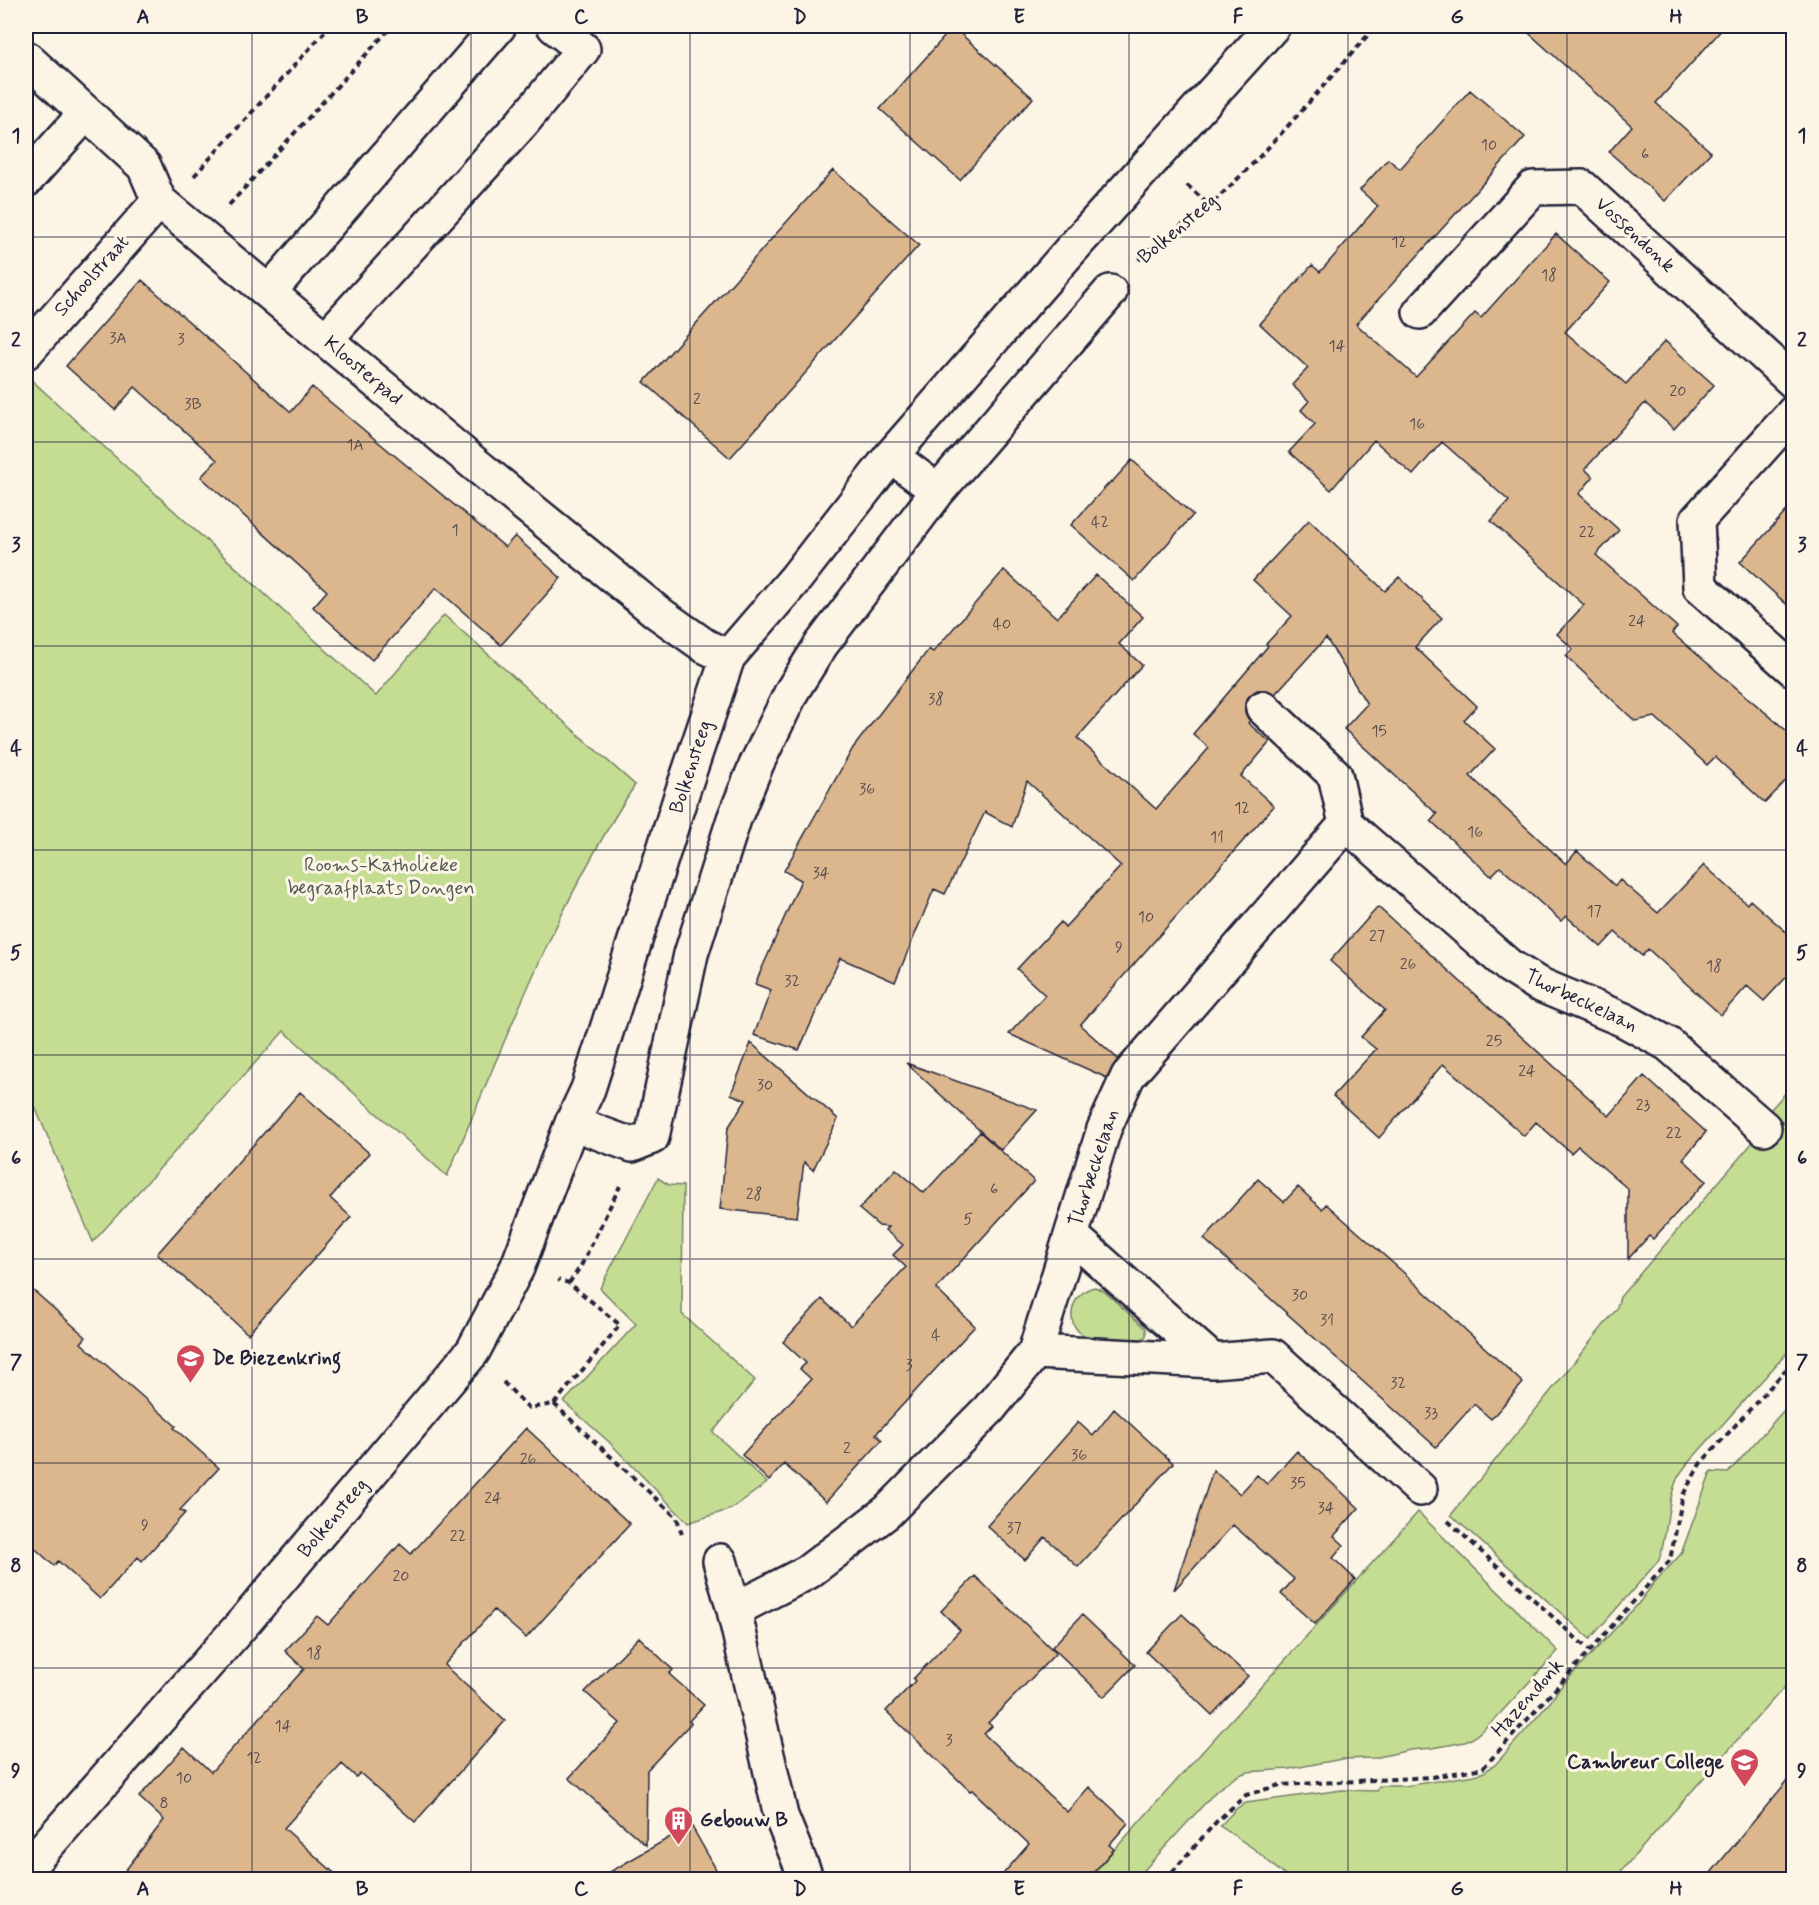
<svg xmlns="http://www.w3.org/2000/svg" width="1819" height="1905" viewBox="0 0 1819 1905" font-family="Mynerve,sans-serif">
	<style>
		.green { fill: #c5dd93; stroke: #748067; stroke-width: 1.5 }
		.building { fill: #dcb78d; stroke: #22223b; stroke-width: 1.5 }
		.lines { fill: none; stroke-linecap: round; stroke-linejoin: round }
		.minor-casing { stroke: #22223b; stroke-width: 38 }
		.path { stroke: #22223b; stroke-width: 4; stroke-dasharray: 6 4.5; stroke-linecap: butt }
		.minor { stroke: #fcf5e5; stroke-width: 33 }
		.grid { fill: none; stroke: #22223b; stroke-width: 1.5; stroke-opacity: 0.55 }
		.labels { text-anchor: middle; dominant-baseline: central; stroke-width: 6; stroke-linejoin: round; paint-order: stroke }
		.number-label { font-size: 16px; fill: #504750 }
		.street-label { font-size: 20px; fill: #22223b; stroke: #fcf5e5 }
		.park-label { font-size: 20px; fill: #535a55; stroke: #fcf5e5 }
		.poi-label { font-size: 20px; font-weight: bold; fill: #22223b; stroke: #fcf5e5; text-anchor: start }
		.neatline { fill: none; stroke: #22223b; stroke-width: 2 }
		.grid-label { font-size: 20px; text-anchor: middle; font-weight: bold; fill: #22223b }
	</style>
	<rect width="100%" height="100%" fill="#fcf5e5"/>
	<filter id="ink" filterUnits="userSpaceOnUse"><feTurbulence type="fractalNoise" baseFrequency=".0167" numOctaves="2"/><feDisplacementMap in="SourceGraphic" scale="12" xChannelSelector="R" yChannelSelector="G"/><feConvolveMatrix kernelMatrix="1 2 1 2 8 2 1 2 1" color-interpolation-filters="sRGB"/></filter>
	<g filter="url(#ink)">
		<!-- green -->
		<path class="green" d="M 26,375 L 376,696 L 444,615 L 635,785 C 555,907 505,1043 447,1176 L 284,1031 L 93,1242 L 26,1086 Z
			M 1793,1085 L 1793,1346 L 1689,1462 C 1685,1467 1681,1472 1678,1477 C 1666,1503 1668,1534 1659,1560 L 1590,1639 L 1451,1515 L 1616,1310 L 1620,1297 L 1753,1142 L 1759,1147 L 1783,1122 L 1770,1110 Z
			M 658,1178 L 669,1185 L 683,1186 L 682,1314 L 755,1380 L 713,1432 L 767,1483 L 731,1509 L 688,1523 L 608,1441 L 564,1402 L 636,1324 L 600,1288 Z
			M 1095,1287 L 1105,1292 L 1146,1329 L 1146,1336 L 1142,1339 L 1094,1338 C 1061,1334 1068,1292 1095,1287 Z
			M 1793,1400 L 1793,1677 L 1614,1879 L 1289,1879 L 1254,1849 L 1220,1826 L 1237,1808 L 1246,1803 L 1342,1790 L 1377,1791 L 1379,1786 L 1405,1786 L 1475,1775 L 1484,1772 L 1495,1765 L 1551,1701 L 1558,1690 L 1639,1603 L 1653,1584 L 1681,1554 L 1711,1472 L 1728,1473 Z
			M 1418,1512 L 1558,1651 L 1494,1720 L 1473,1738 L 1465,1742 L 1433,1748 L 1410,1750 L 1374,1758 L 1342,1759 L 1289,1769 L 1247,1772 L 1237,1776 L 1217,1790 L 1136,1879 L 1088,1879 Z"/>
		<!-- building -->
		<path class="building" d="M 1521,26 L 1725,26 L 1656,103 L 1711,152 L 1665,201 L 1609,152 L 1632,126 Z
			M 953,27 L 1033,98 L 960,180 L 880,109 Z
			M 1470,90 L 1525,137 L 1356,324 L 1416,377 L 1475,313 L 1481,318 L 1556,234 L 1610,282 L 1565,332 L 1626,384 L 1665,341 L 1714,385 L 1674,429 L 1645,403 L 1585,469 L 1593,477 L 1579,494 L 1619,530 L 1596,555 L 1677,627 L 1672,633 L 1794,737 L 1794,772 L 1765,803 L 1715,757 L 1707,765 L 1655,717 L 1635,721 L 1566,656 L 1573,649 L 1557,634 L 1584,605 L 1491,521 L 1509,501 L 1442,442 L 1413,475 L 1374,440 L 1331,490 L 1289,452 L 1315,424 L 1301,410 L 1309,401 L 1292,385 L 1308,368 L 1260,324 L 1312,265 L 1320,272 L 1378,206 L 1360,190 L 1388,159 L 1400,169 Z
			M 833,170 L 919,245 L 730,458 L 644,382 Z
			M 142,280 L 291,412 L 312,387 L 505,547 L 515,536 L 561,578 L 501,645 L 436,588 L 372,660 L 313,607 L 327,591 L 201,477 L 217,460 L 135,387 L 115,410 L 66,366 Z
			M 1132,460 L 1193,515 L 1134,581 L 1071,525 L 1111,481 L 1112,482 Z
			M 1794,503 L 1794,611 L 1740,562 Z
			M 1309,520 L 1385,591 L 1399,577 L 1442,618 L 1415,647 L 1477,706 L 1464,720 L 1495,749 L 1470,776 L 1566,864 L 1577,851 L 1615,886 L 1620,880 L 1658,913 L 1704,865 L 1747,904 L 1750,900 L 1794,939 L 1794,969 L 1764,1001 L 1747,986 L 1721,1015 L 1648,949 L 1642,956 L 1615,932 L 1601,947 L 1566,916 L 1561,921 L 1500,867 L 1491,876 L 1431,821 L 1437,814 L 1344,729 L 1367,704 L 1326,638 L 1275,694 L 1267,690 L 1257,690 L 1249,696 L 1245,703 L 1245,713 L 1250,721 L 1248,723 L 1270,742 L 1241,776 L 1274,806 L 1080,1025 L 1118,1059 L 1107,1078 L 1009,1034 L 1045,995 L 1017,969 L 1061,922 L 1065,927 L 1121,866 L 1027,781 L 1012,827 L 985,812 L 945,894 L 934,889 L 895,982 L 840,958 L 799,1050 L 754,1035 L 771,990 L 755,984 L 801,880 L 784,871 L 853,748 L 929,649 L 933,652 L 1004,570 L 1057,618 L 1096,575 L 1143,617 L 1119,644 L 1142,665 L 1077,738 L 1156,809 L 1209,748 L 1193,734 L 1268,646 L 1266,644 L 1292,616 L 1253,580 Z
			M 1378,907 L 1609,1116 L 1644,1076 L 1706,1132 L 1683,1159 L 1706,1181 L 1653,1239 L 1649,1236 L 1628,1259 L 1628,1189 L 1578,1146 L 1571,1153 L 1536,1122 L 1524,1136 L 1443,1064 L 1379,1138 L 1333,1096 L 1376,1049 L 1361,1037 L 1385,1010 L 1330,961 Z
			M 751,1043 L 838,1119 L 813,1170 L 804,1162 L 797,1217 L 720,1209 L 728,1128 L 746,1100 L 731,1094 Z
			M 906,1063 L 1037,1110 L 1001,1150 Z
			M 300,1092 L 369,1153 L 330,1198 L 351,1217 L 248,1334 L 157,1254 Z
			M 980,1132 L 1034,1181 L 936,1289 L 975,1326 L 876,1434 L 882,1440 L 826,1502 L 784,1464 L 769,1481 L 742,1455 L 811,1379 L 800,1369 L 806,1363 L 783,1342 L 822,1299 L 851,1326 L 906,1267 L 893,1255 L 903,1245 L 885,1230 L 888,1227 L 879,1226 L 859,1209 L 896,1169 L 924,1193 Z
			M 1258,1179 L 1284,1202 L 1298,1187 L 1322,1209 L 1326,1204 L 1403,1272 L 1523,1383 L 1491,1419 L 1474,1404 L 1436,1447 L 1204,1239 Z
			M 26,1284 L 86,1337 L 81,1343 L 176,1426 L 174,1428 L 219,1468 L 180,1510 L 185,1513 L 142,1561 L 138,1557 L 100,1599 L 58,1561 L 54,1566 L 26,1540 Z
			M 1114,1409 L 1173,1463 L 1078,1567 L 1045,1537 L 1025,1560 L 987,1526 L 1078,1422 L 1093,1436 Z
			M 526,1428 L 630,1524 L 526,1638 L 494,1610 L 444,1665 L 505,1721 L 415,1822 L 360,1773 L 356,1777 L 342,1764 L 284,1828 L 342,1880 L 118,1880 L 164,1820 L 139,1797 L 184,1747 L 211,1772 L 304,1669 L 285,1651 L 317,1616 L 328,1625 L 400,1544 L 411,1554 Z
			M 1297,1451 L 1359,1508 L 1334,1536 L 1344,1545 L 1333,1558 L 1355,1579 L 1315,1624 L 1281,1594 L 1294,1579 L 1233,1525 L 1174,1590 L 1213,1470 L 1240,1494 L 1257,1475 L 1267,1484 Z
			M 975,1576 L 1056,1653 L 988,1723 L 992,1726 L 984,1734 L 1067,1812 L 1089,1787 L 1128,1823 L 1109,1845 L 1114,1849 L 1087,1880 L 998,1880 L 1029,1844 L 972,1790 L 970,1791 L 886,1711 L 915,1681 L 913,1679 L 960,1630 L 941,1611 Z
			M 1182,1614 L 1248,1676 L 1212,1715 L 1146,1652 Z
			M 1082,1615 L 1135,1665 L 1104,1697 L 1052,1647 Z
			M 639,1637 L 673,1670 L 669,1674 L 704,1705 L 689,1721 L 691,1723 L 647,1770 L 646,1845 L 569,1778 L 620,1723 L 585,1692 Z
			M 1794,1773 L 1794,1880 L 1705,1880 Z
			M 691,1825 L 722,1880 L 596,1880 Z"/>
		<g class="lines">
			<defs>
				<path id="minor" d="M 26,58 L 144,166 L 159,201 L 475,464 L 657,612 L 705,646 L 728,657
					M 26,180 L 86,113
					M 269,292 L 499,26
					M 1420,312 L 1533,188 L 1582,187 L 1794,382
					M 326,339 L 522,123 L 583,49 L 554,26
					M 26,352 L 159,201
					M 1794,412 L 1697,520 L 1700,587 L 1794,670
					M 891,456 L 938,491
					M 1263,708 L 1335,775 L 1346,824
					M 572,1123 L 632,1145 L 652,1137 L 691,954 L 734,819 L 757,763 L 792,691 L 821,645 L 938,491 L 1110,292
					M 1072,1236 L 1213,1361
					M 1035,1352 L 1213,1361 L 1273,1356 L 1420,1489
					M 720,1561 L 734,1610 L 781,1816 L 807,1880
					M 734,1610 L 808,1572 L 887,1512 L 989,1409 L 1035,1352 L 1104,1129 L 1128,1076 L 1346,824 L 1509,966 L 1538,984 L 1624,1020 L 1668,1044 L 1764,1128
					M 26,1869 L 246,1620 L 473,1351 L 517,1268 L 572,1123 L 588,1089 L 680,799 L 728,657 L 796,578 L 891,456 L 1069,252 L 1273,26"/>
			</defs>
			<!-- minor casing -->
			<use href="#minor" class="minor-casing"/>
			<!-- path -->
			<path class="path" d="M 194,176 L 330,26
				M 1187,185 L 1209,205
				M 229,205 L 392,26
				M 1139,260 C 1159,237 1188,224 1211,204 C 1271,150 1322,86 1376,26
				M 569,1283 L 581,1266 L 620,1186
				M 503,1382 L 529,1408 L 554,1404
				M 554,1404 L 677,1518 L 683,1538
				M 554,1404 L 620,1325 L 569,1283 L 558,1280
				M 1448,1521 L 1590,1651
				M 1165,1880 L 1217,1821 L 1246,1795 L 1280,1785 L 1432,1777 L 1483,1768 L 1590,1651 L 1670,1560 L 1683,1495 L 1700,1464 L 1794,1361"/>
			<!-- minor -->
			<use href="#minor" class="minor"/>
		</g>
	</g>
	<!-- grid -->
	<path class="grid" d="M 252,26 L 252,1880M 471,26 L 471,1880M 690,26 L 690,1880M 910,26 L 910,1880M 1129,26 L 1129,1880M 1348,26 L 1348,1880M 1567,26 L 1567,1880M 26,237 L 1794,237M 26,442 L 1794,442M 26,646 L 1794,646M 26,850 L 1794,850M 26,1055 L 1794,1055M 26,1259 L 1794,1259M 26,1463 L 1794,1463M 26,1668 L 1794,1668"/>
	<!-- icons -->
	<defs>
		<symbol id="school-pin" viewBox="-11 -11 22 30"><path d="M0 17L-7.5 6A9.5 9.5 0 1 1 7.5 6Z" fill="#d1495b" stroke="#fcf5e5"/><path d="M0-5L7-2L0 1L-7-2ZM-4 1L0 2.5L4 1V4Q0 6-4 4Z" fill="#fff"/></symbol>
		<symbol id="building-pin" viewBox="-11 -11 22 30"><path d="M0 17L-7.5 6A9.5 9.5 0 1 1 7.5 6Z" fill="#d1495b" stroke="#fcf5e5"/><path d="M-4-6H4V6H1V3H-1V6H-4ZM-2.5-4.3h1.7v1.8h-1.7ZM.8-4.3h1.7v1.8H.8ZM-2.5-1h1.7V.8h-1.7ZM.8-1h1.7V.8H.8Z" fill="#fff"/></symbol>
	</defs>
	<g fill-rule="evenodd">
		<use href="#school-pin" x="174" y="1342" width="33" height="45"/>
		<use href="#school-pin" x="1728" y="1746" width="33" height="45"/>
		<use href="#building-pin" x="662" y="1804" width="33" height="45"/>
	</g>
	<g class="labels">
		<!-- number labels -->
		<g class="number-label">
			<text x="1489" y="145">10</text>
			<text x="1645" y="154">6</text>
			<text x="1399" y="242">12</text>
			<text x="1549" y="275">18</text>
			<text x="118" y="338">3A</text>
			<text x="181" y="339">3</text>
			<text x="1337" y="346">14</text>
			<text x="1678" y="391">20</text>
			<text x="697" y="399">2</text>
			<text x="193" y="404">3B</text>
			<text x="1417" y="424">16</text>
			<text x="355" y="445">1A</text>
			<text x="1100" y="522">42</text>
			<text x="455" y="530">1</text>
			<text x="1587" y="532">22</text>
			<text x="1637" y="621">24</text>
			<text x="1002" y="624">40</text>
			<text x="936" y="699">38</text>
			<text x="1379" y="731">15</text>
			<text x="867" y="789">36</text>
			<text x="1242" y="808">12</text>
			<text x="1475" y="832">16</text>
			<text x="1217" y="837">11</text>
			<text x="821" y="873">34</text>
			<text x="1594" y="911">17</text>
			<text x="1146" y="917">10</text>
			<text x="1377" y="936">27</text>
			<text x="1119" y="947">9</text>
			<text x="1408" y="964">26</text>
			<text x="1714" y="966">18</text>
			<text x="792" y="981">32</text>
			<text x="1494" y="1041">25</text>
			<text x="1527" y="1071">24</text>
			<text x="765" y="1085">30</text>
			<text x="1643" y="1105">23</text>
			<text x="1674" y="1133">22</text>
			<text x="994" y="1189">6</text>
			<text x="754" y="1194">28</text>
			<text x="968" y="1219">5</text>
			<text x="1300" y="1295">30</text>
			<text x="1327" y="1320">31</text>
			<text x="936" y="1335">4</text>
			<text x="909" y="1365">3</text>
			<text x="1398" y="1383">32</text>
			<text x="1431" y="1413">33</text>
			<text x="847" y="1448">2</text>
			<text x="1079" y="1455">36</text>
			<text x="528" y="1459">26</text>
			<text x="1298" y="1483">35</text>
			<text x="493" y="1498">24</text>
			<text x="1326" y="1508">34</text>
			<text x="145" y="1525">9</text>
			<text x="1014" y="1528">37</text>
			<text x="458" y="1536">22</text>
			<text x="401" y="1576">20</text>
			<text x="314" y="1653">18</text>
			<text x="283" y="1726">14</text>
			<text x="949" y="1740">3</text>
			<text x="254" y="1758">12</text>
			<text x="184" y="1778">10</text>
			<text x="164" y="1803">8</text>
		</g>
		<!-- street labels -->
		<g class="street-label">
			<text transform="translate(1178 229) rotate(-40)">Bolkensteeg</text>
			<text transform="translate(1635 235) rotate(43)">Vossendonk</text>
			<text transform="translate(92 276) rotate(-48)">Schoolstraat</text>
			<text transform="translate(363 371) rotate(40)">Kloosterpad</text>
			<text transform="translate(691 767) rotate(-72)">Bolkensteeg</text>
			<text transform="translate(1581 1001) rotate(25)">Thorbeckelaan</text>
			<text transform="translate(1094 1168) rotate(-72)">Thorbeckelaan</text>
			<text transform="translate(333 1518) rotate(-50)">Bolkensteeg</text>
			<text transform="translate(1528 1698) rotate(-48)">Hazendonk</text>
		</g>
		<!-- park labels -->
		<g class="park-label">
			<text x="381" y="865">Rooms-Katholieke<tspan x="381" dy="23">begraafplaats Dongen</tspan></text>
		</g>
		<!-- poi labels -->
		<g class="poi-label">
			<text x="212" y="1358">De Biezenkring</text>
			<text x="1724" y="1762" text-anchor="end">Cambreur College</text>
			<text x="700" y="1820">Gebouw B</text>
		</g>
	</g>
	<!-- margin -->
	<rect width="1819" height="1905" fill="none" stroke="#fcf5e5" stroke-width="66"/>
	<rect x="33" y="33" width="1753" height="1839" class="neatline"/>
	<g class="grid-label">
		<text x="143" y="23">A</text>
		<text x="362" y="23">B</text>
		<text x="581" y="23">C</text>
		<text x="800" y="23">D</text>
		<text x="1019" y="23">E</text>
		<text x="1238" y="23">F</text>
		<text x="1457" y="23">G</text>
		<text x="1676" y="23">H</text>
		<text x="16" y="142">1</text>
		<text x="1802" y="142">1</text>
		<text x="16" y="346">2</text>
		<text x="1802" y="346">2</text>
		<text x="16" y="551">3</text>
		<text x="1802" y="551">3</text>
		<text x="16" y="755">4</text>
		<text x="1802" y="755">4</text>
		<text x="16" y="959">5</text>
		<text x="1802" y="959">5</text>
		<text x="16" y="1164">6</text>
		<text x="1802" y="1164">6</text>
		<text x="16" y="1368">7</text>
		<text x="1802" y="1368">7</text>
		<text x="16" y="1572">8</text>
		<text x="1802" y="1572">8</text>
		<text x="16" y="1777">9</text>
		<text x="1802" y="1777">9</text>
		<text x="143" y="1895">A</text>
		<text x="362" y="1895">B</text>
		<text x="581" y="1895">C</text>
		<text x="800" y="1895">D</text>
		<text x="1019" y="1895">E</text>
		<text x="1238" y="1895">F</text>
		<text x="1457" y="1895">G</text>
		<text x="1676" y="1895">H</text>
	</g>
</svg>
